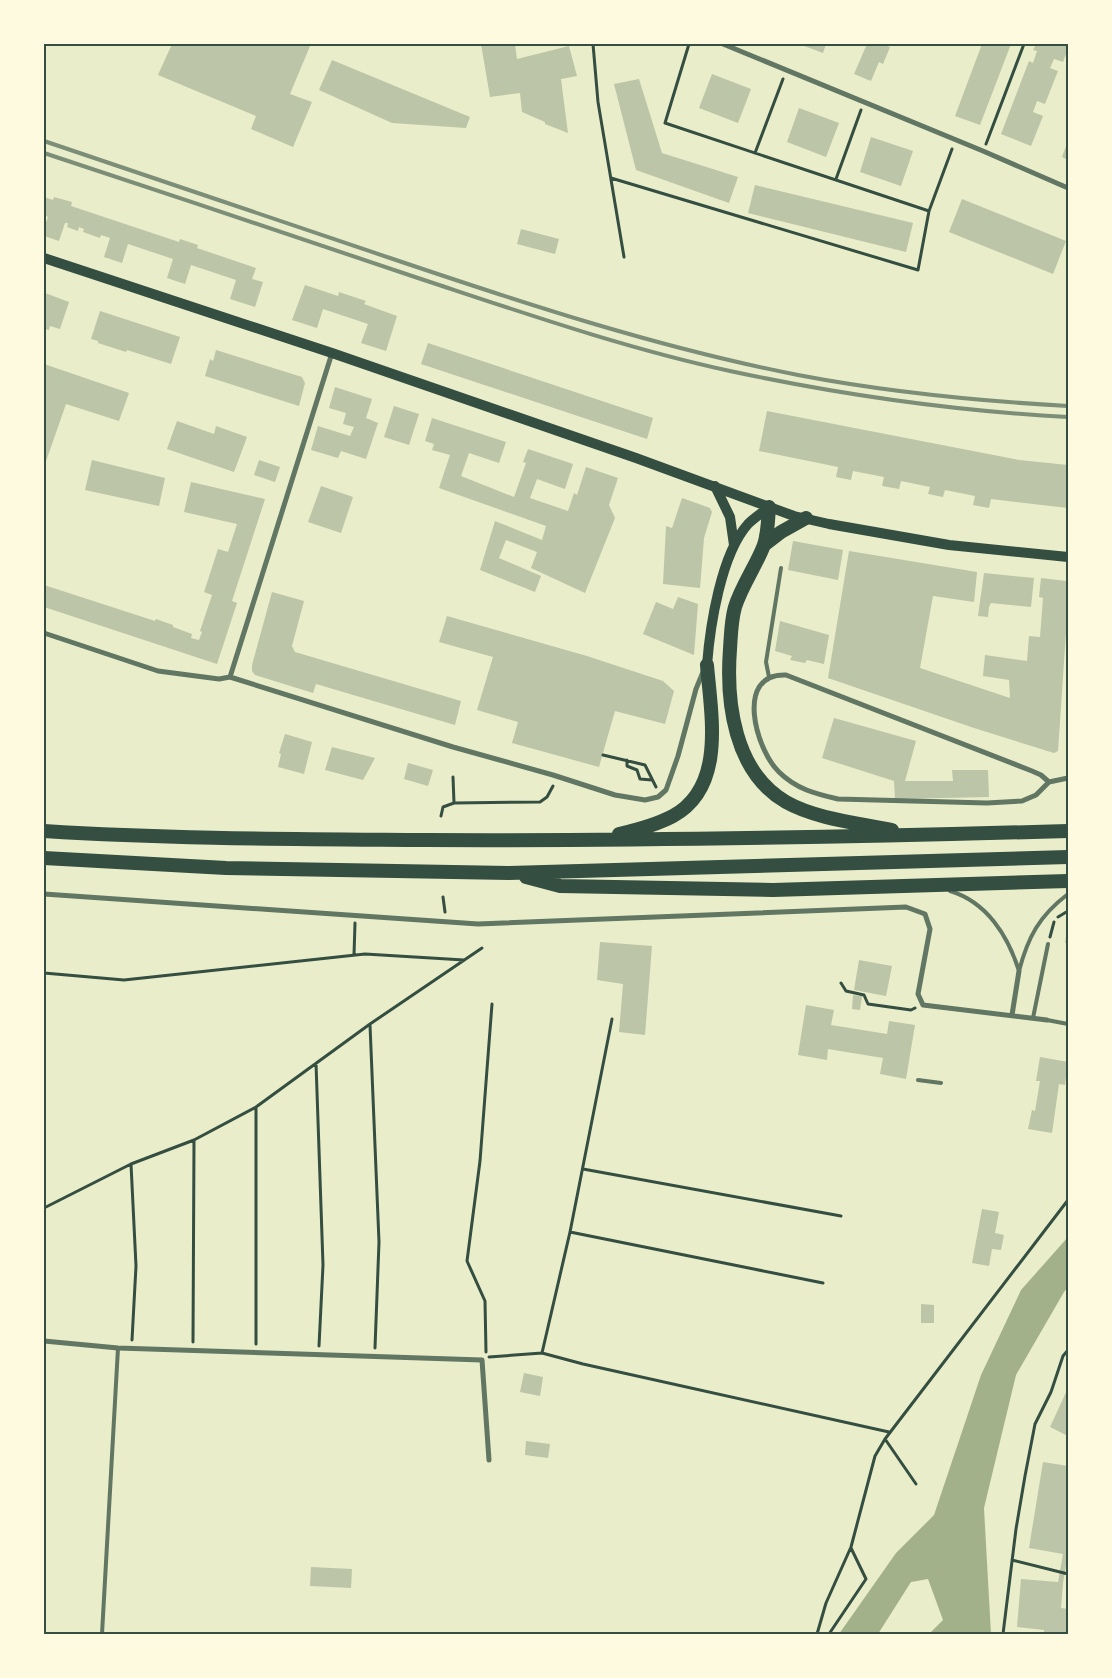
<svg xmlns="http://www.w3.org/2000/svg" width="1112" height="1678" viewBox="0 0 1112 1678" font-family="'Fira Sans',sans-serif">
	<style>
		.water { fill: #a3b18a }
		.building { fill: #bcc5a7 }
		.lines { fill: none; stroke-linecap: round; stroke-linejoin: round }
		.path { stroke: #344e41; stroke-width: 3 }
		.service { stroke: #617663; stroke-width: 4 }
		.minor { stroke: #617663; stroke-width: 5 }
		.secondary { stroke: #344e41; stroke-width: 10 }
		.trunk { stroke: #344e41; stroke-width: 14 }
		.rail { stroke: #7c8e77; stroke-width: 4 }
		.neatline { fill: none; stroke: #344e41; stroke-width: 2 }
	</style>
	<rect width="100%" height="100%" fill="#e9edc9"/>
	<!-- water -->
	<path class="water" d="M 1068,1237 L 1068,1287 L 1064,1292 L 1016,1375 L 984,1508 L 991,1634 L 929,1634 L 943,1620 L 928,1579 L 911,1582 L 878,1634 L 839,1634 L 896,1553 L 934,1515 L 981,1375 L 1021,1290 Z"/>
	<!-- building -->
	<path class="building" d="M 172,44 L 305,44 L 310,46 L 290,94 L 312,102 L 293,147 L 251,129 L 256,116 L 158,75 Z
		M 481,44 L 515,44 L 517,59 L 569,46 L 577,76 L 561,79 L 568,133 L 545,124 L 545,122 L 522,112 L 520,93 L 490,97 Z
		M 799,44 L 826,44 L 823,53 Z
		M 867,44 L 888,44 L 887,46 L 890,47 L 883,64 L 879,62 L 871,81 L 854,74 Z
		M 982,44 L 1011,44 L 980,125 L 955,116 Z
		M 1036,44 L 1068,44 L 1068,49 L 1063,62 L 1054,59 L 1050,68 L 1058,71 L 1045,104 L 1037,101 L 1033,112 L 1043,116 L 1031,146 L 1001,134 L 1029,61 L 1033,63 L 1037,51 L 1033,50 Z
		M 332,60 L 470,117 L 466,128 L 392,123 L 319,90 Z
		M 712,74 L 751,89 L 738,123 L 699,108 Z
		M 639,79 L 662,153 L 738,177 L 729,203 L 636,170 L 614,84 Z
		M 799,108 L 839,123 L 826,157 L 787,142 Z
		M 871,137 L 913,151 L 901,186 L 860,172 Z
		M 1068,141 L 1068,160 L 1062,157 Z
		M 755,185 L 913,223 L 906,252 L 748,213 Z
		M 44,197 L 53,200 L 54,197 L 72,202 L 71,206 L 179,242 L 180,239 L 198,245 L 197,248 L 256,268 L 252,279 L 263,282 L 255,307 L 230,299 L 236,280 L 191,265 L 185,284 L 167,278 L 173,259 L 128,244 L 122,263 L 104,257 L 110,238 L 101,235 L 100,238 L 83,232 L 84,229 L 79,227 L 78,231 L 67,227 L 68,223 L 65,223 L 59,241 L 44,236 L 44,228 L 48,217 L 44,215 Z
		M 962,199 L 1066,241 L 1053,274 L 949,232 Z
		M 521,229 L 559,239 L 555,254 L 517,244 Z
		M 305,285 L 338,296 L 339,292 L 366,301 L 364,304 L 397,316 L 386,351 L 361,343 L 368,324 L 323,309 L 317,328 L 292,320 Z
		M 45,293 L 69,302 L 60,329 L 50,326 L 49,330 L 44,329 L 44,294 Z
		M 100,311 L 180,337 L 171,364 L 127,350 L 126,352 L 98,343 L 98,341 L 91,339 Z
		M 428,343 L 653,418 L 647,439 L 421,364 Z
		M 216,350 L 302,377 L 305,383 L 299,406 L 205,376 L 210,359 L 213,361 Z
		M 44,364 L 129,393 L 119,421 L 66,404 L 44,467 Z
		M 335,387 L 372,399 L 366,418 L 378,423 L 366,459 L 341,451 L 338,458 L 311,450 L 318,426 L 350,436 L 354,427 L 343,424 L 346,413 L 329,408 Z
		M 394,406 L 419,414 L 409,445 L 384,437 Z
		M 767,411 L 1019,460 L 1068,465 L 1068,508 L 991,499 L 989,508 L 973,505 L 975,496 L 945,490 L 943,497 L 928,494 L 930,487 L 901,481 L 899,489 L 882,486 L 884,477 L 853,471 L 851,480 L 836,477 L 838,467 L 759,451 Z
		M 432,418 L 506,442 L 499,463 L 469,453 L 461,476 L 514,497 L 526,463 L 523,462 L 528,449 L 573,464 L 565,489 L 537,479 L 530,498 L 568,511 L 574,493 L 577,495 L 586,467 L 618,478 L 609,505 L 615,518 L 585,593 L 531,568 L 537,552 L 506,540 L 499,558 L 541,576 L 535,592 L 480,570 L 495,521 L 542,540 L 546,526 L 439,488 L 450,455 L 432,450 L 434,444 L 425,441 Z
		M 177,421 L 214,434 L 216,426 L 247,437 L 234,472 L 167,449 Z
		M 92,460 L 165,478 L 159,506 L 85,490 Z
		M 259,460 L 280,467 L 275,482 L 254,475 Z
		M 191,482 L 265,499 L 232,601 L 237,603 L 217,664 L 44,607 L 44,585 L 155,621 L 156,619 L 173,625 L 173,627 L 192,634 L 191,638 L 199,640 L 202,632 L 200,631 L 212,595 L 204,592 L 218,549 L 228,552 L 237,524 L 184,512 Z
		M 321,486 L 353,497 L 341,533 L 308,522 Z
		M 682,498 L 710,508 L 712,512 L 704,538 L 700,588 L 663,584 L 666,526 L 672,528 Z
		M 793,541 L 843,550 L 838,580 L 788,570 Z
		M 849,551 L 977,572 L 974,602 L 933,596 L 920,668 L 1010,698 L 1009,680 L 983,676 L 985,655 L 1027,661 L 1029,636 L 1040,637 L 1043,598 L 1039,597 L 1041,578 L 1066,581 L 1068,583 L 1068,602 L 1058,751 L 1054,753 L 974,728 L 828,678 Z
		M 984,573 L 1034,578 L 1031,607 L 991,603 L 989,607 L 988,617 L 978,616 Z
		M 272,592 L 304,601 L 292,646 L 295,652 L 461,701 L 455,725 L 316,684 L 313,693 L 255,675 L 252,671 L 252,665 Z
		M 678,597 L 698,604 L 694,655 L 643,634 L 656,602 L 673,609 Z
		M 447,616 L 587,656 L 663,681 L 674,691 L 665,724 L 615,711 L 599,767 L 512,743 L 518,722 L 477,710 L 493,657 L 439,642 Z
		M 780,621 L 829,635 L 824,664 L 807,660 L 805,663 L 790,660 L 792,656 L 775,651 Z
		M 834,718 L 916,741 L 905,781 L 953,781 L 952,770 L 988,770 L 989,797 L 895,799 L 894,781 L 822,758 Z
		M 285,734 L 312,742 L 304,774 L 278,767 L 281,754 L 279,753 Z
		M 332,747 L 375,758 L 363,780 L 325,770 Z
		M 408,763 L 433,770 L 428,786 L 404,779 Z
		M 1067,931 L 1068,931 L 1068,943 L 1065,943 Z
		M 600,942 L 652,946 L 645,1035 L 619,1032 L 623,984 L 597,980 Z
		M 859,960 L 892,966 L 886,996 L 854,990 Z
		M 853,995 L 862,996 L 860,1010 L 852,1009 Z
		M 806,1005 L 834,1010 L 831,1025 L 887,1034 L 889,1021 L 915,1025 L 906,1079 L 880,1074 L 883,1058 L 828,1049 L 827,1060 L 798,1055 Z
		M 1040,1057 L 1068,1062 L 1065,1085 L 1059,1084 L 1052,1133 L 1028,1129 L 1032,1110 L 1035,1111 L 1040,1081 L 1036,1081 Z
		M 982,1209 L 999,1212 L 995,1233 L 1004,1235 L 1001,1250 L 992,1249 L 989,1266 L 972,1263 Z
		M 921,1304 L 934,1305 L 934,1323 L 921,1323 Z
		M 524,1373 L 543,1377 L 540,1396 L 520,1392 Z
		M 1068,1388 L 1068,1436 L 1050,1427 Z
		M 526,1441 L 550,1444 L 548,1458 L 525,1455 Z
		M 1043,1462 L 1068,1466 L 1068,1554 L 1063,1583 L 1061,1608 L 1068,1609 L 1068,1634 L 1044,1634 L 1044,1630 L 1017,1627 L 1021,1579 L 1058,1582 L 1063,1554 L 1029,1548 Z
		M 311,1567 L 352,1569 L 351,1588 L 310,1586 Z"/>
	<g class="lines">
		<!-- path -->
		<path class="path" d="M 593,44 L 598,102 L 624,257
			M 689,44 L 665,123 L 929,211 L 952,149
			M 986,144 L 1024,44
			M 755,153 L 783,79
			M 611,178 L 918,270 L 929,211
			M 836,179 L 861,110
			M 603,755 L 645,765 L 656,787
			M 627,760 L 627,766 L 637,770 L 640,779 L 652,780
			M 453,777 L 454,803
			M 441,816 L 443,807 L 454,803 L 540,802 L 547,797 L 553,786
			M 443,897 L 445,912
			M 1058,917 L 1068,911
			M 1050,937 L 1054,922
			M 354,955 L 355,923
			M 44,973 L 124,980 L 365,954 L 464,960
			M 841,983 L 846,991 L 864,995 L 868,1004 L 911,1010 L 915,1008
			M 370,1025 L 379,1242 L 375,1348
			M 316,1063 L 323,1265 L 319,1346
			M 256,1107 L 256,1344
			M 131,1164 L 136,1266 L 132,1340
			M 583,1169 L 841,1216
			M 44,1208 L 131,1164 L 194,1140 L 256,1107 L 370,1024 L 482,948
			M 570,1232 L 823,1283
			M 193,1342 L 194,1140
			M 486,1352 L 485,1301 L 467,1261 L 480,1161 L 492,1004
			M 542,1353 L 570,1232 L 612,1019
			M 489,1357 L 542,1353 L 583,1364 L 889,1432
			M 885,1439 L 916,1484
			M 1012,1560 L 1068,1574
			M 817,1634 L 826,1603 L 851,1547 L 875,1456 L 885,1439 L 1068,1200
			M 829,1634 L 866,1579 L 851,1548
			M 1003,1634 L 1016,1529 L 1025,1476 L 1035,1424 L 1051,1392 L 1063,1356 L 1068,1350"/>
		<!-- service -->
		<path class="service" d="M 769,677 L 766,662 L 781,568
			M 950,891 C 987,902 1008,936 1019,971
			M 1019,971 C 1028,937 1039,916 1068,894
			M 1033,1018 L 1048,944
			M 1047,1020 L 1068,1024
			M 918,1080 L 941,1083
			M 102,1634 L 118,1348"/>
		<!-- minor -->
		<path class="minor" d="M 723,44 L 983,151 L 1068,188
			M 44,633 L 158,671 L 219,679 L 230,677 L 453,747 L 553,775 L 615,795 L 645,800 L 658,797 L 666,790 L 678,756 L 696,689 L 703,672
			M 230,677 L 332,353
			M 1049,782 L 1041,775 L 1032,771 L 786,675 C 734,673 756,750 779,772 C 796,789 816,794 838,799 L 987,803 L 1022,801 L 1036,795 L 1049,782 L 1068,778
			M 44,894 L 478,924 L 906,907 L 925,914 L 930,929 L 918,994 L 923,1005 L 1047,1020
			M 1012,1015 L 1019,971
			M 44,1341 L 118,1348 L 482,1360 L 489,1460"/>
		<!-- secondary -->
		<path class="secondary" d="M 44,258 L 332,353 L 636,458 L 794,516 L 829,524 L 949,545 L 1068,557
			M 715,486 L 730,517 L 734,545
			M 707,665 C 710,626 721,554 748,524 C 754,518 762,513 769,507"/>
		<!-- trunk -->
		<path class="trunk" d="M 769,507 C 768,520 768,533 764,545 C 756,566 742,585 735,607 C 731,621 731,635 730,649 C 726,702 734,772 786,802 C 816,819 859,823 892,830
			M 764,545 L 781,532 L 806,518
			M 44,831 C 171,839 298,839 425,840 C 639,841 854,837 1068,831
			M 619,834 C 637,830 656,825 673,816 C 726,787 711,715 707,665
			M 44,858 L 226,868 L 509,873 L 1068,857
			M 526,877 L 560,886 L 773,890 L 1068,881"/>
		<!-- rail -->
		<path class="rail" d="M 44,141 C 160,180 277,220 393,259 C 526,304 660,348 798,375 C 887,392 978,401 1068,406
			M 44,153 C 169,194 293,236 418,278 C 521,312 624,348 730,371 C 842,395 954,411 1068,417"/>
	</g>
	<!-- border -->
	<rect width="1112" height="1678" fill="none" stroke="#fefae0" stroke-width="90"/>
	<rect x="45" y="45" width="1022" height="1588" class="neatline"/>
</svg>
